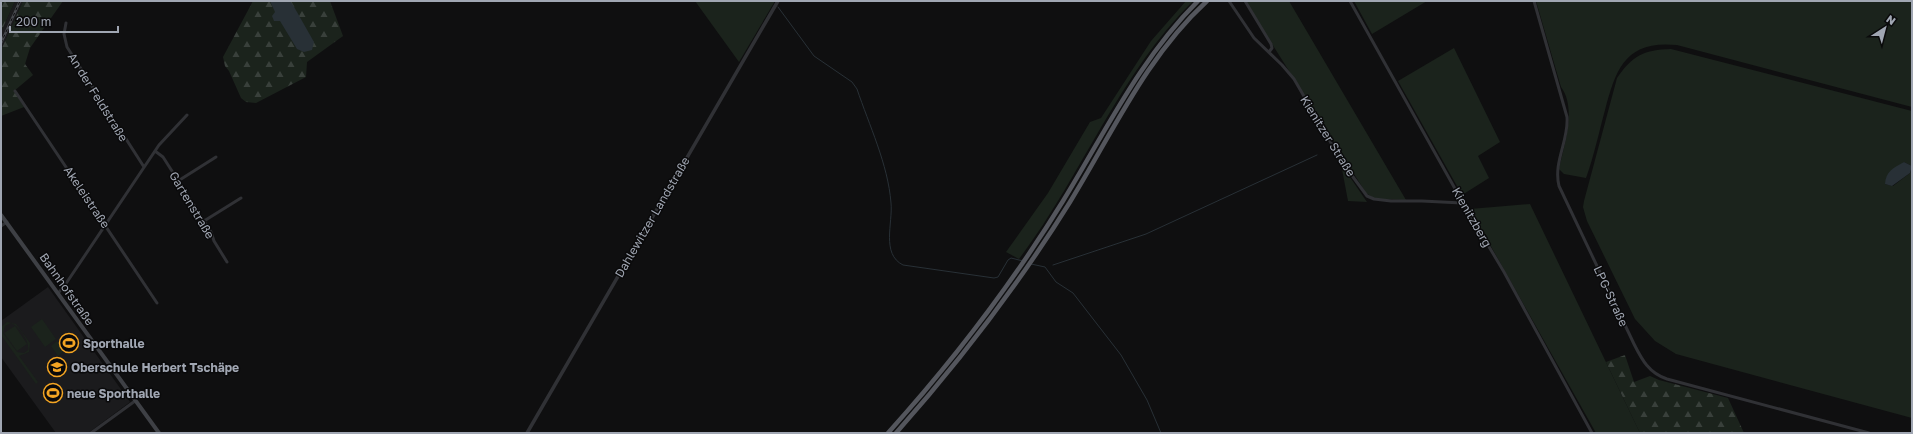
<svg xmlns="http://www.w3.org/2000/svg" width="1913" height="434" viewBox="0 0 1913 434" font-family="'Golos Text',sans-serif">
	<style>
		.built { fill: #1b1b1d }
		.green { fill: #1b231c; fill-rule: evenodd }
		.forest { fill: url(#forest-firs) }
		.water { fill: #283036 }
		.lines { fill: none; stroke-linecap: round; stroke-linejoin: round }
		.stream { stroke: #283036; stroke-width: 1 }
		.minor { stroke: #303135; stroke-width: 3 }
		.tertiary { stroke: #303135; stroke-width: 3.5 }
		.secondary { stroke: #3e4045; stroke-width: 4 }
		.trunk { stroke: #54565d; stroke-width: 4.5 }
		.rail-casing { stroke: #47494e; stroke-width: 2.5 }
		.rail { stroke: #0a0a0b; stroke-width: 1; stroke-dasharray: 3; stroke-linecap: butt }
		.labels { text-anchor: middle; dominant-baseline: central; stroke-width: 3; stroke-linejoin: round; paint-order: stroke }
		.street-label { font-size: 12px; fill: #a0a6b2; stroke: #0a0a0b }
		.poi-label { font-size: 12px; font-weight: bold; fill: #a0a6b2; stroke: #0a0a0b; text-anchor: start }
	</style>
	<defs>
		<pattern id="forest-firs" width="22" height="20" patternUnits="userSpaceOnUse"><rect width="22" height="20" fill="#1b231c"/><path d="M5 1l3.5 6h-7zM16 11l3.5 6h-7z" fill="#39403b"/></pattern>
	</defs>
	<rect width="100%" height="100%" fill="#0f0f10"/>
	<!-- built -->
	<path class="built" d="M 15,1 L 23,1 L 1,50 L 1,32 Z
		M 48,287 L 130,402 L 88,433 L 56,433 L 1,357 L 1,321 Z"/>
	<!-- green -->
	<path class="green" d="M 695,1 L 775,1 L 739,62 Z
		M 1186,1 L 1193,1 C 1118,75 1082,176 1019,259 L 1006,252 L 1048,193 L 1090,122 L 1101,118 L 1151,41 Z
		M 1245,1 L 1289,1 L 1406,200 L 1375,199 L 1366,193 Z
		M 1354,1 L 1427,1 L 1372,34 Z
		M 1536,1 L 1912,1 L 1912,107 L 1677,45 C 1626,40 1616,68 1605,110 C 1599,132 1594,156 1586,178 L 1564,174 L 1559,169 C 1564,146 1577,108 1561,87 Z
		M 1454,48 L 1500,142 L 1478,156 L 1489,178 L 1462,195 L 1398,81 Z
		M 1671,49 L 1912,111 L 1912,166 L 1904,162 L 1885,184 L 1893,186 L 1910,173 L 1912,168 L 1912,418 L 1676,354 L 1655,341 L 1635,319 L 1587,221 L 1583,207 L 1584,201 L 1617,78 C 1633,55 1644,50 1671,49 Z
		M 1341,164 L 1367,202 L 1348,201 Z
		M 1530,204 L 1640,433 L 1596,433 L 1470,209 Z
		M 42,319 L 56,339 L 45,347 L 31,327 Z
		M 7,322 L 16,324 L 30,343 L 29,352 L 19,356 L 38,382 L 36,384 L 1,335 L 1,327 ZM 11,323 C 19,326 30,342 28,350 L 24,353 L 17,352 L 3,333 L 5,326 Z
		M 15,326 L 27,344 L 17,351 L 4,333 Z
		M 57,341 L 64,351 L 58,356 L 51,346 Z"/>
	<!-- forest -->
	<path class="forest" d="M 1,1 L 15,1 L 1,32 Z
		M 23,1 L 63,1 L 30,48 L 25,64 L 33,75 L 14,91 L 24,107 L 1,116 L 1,50 Z
		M 253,1 L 330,1 L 343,36 L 307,62 L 306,77 L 256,103 L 246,102 L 241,98 L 229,71 L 225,66 L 223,57 Z
		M 1625,355 L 1634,382 L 1650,376 L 1659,380 L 1728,398 L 1744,433 L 1640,433 L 1606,362 Z"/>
	<!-- water -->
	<path class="water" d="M 270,1 L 290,1 L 293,5 L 314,42 L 312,50 L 304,52 L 297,49 L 280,21 L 274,21 L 272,16 L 275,12 Z
		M 1904,162 L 1912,166 L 1910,173 L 1892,186 L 1885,184 C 1886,171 1893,168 1904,162 Z"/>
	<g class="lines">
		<!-- stream -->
		<path class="stream" d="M 778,7 L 814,56 L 852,82 L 857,89 C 869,125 888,164 891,203 C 893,223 881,254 903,265 L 994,278 L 998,277 L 1008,260 L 1011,258 L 1023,261
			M 1031,264 L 1045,267 L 1056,282 L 1073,293 L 1121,355 L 1147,400 L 1161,433
			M 1053,265 L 1146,234 L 1317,155"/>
		<!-- minor -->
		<path class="minor" d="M 1229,1 L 1254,38 L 1282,65 L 1294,79 L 1342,162 L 1367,196 L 1374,199 L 1391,201 L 1422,201 L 1462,203
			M 1245,1 L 1271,44 L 1272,48 L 1269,52
			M 1350,1 L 1463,203 L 1504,272 L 1592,433
			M 1534,1 L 1567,117 C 1569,140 1553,162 1559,186 L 1634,344 C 1642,360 1649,373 1667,379 L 1869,433
			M 66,23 L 64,34 L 67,47 L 144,167
			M 15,91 L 157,303
			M 155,151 L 163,157 L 211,232 L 214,241 L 227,262
			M 178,181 L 216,157
			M 204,221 L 241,198
			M 1,226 L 7,222
			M 58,293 L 63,288 L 159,145 L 187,115
			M 91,433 L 135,401"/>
		<!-- tertiary -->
		<path class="tertiary" d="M 527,433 L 778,1"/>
		<!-- secondary -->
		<path class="secondary" d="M 1,215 L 159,433"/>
		<!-- trunk -->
		<path class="trunk" d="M 888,433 C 953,361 1012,284 1063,201 C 1106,131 1139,60 1198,1
			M 896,433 C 960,361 1019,284 1070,202 C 1113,132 1146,57 1207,1"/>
		<defs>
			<path id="rail" d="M 1,43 L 20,1"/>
		</defs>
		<!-- rail casing -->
		<use href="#rail" class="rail-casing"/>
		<!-- rail -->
		<use href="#rail" class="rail"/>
	</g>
	<!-- icons -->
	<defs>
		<symbol id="stadium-ring" viewBox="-11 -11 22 22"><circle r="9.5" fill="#0a0a0b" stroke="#f4a523" stroke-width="1.5"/><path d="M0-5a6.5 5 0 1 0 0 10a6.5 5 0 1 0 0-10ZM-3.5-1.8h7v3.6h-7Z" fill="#f4a523"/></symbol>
		<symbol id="school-ring" viewBox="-11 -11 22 22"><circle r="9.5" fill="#0a0a0b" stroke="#f4a523" stroke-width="1.5"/><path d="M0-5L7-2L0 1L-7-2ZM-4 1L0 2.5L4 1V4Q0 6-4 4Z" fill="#f4a523"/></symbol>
	</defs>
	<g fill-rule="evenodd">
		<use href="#stadium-ring" x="58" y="332" width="22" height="22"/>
		<use href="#school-ring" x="46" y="356" width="22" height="22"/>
		<use href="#stadium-ring" x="42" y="382" width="22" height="22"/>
	</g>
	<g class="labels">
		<!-- street labels -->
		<g class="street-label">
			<text transform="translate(98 97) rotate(58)">An der Feldstraße</text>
			<text transform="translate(1328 136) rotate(58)">Kienitzer Straße</text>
			<text transform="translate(87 197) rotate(56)">Akeleistraße</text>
			<text transform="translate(192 205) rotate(59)">Gartenstraße</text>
			<text transform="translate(652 217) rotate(-60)">Dahlewitzer Landstraße</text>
			<text transform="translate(1472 217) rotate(60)">Kienitzberg</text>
			<text transform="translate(67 289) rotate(55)">Bahnhofstraße</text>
			<text transform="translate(1611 296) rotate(65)">LPG-Straße</text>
		</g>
		<!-- poi labels -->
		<g class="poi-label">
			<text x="83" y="343">Sporthalle</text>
			<text x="71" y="367">Oberschule Herbert Tschäpe</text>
			<text x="67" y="393">neue Sporthalle</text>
		</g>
	</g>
	<!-- border -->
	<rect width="1913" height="434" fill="none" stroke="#a0a6b2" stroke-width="4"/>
	<!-- north arrow -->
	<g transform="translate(1885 28) rotate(36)" stroke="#0a0a0b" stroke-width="3" paint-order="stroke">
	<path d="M0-3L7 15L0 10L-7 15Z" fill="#a0a6b2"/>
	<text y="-6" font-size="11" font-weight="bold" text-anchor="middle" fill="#a0a6b2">N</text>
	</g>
	<!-- scale -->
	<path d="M10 26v6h108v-6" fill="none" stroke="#a0a6b2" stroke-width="2"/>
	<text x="16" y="26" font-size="12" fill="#a0a6b2" stroke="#0a0a0b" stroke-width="3" paint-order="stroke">200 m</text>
</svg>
